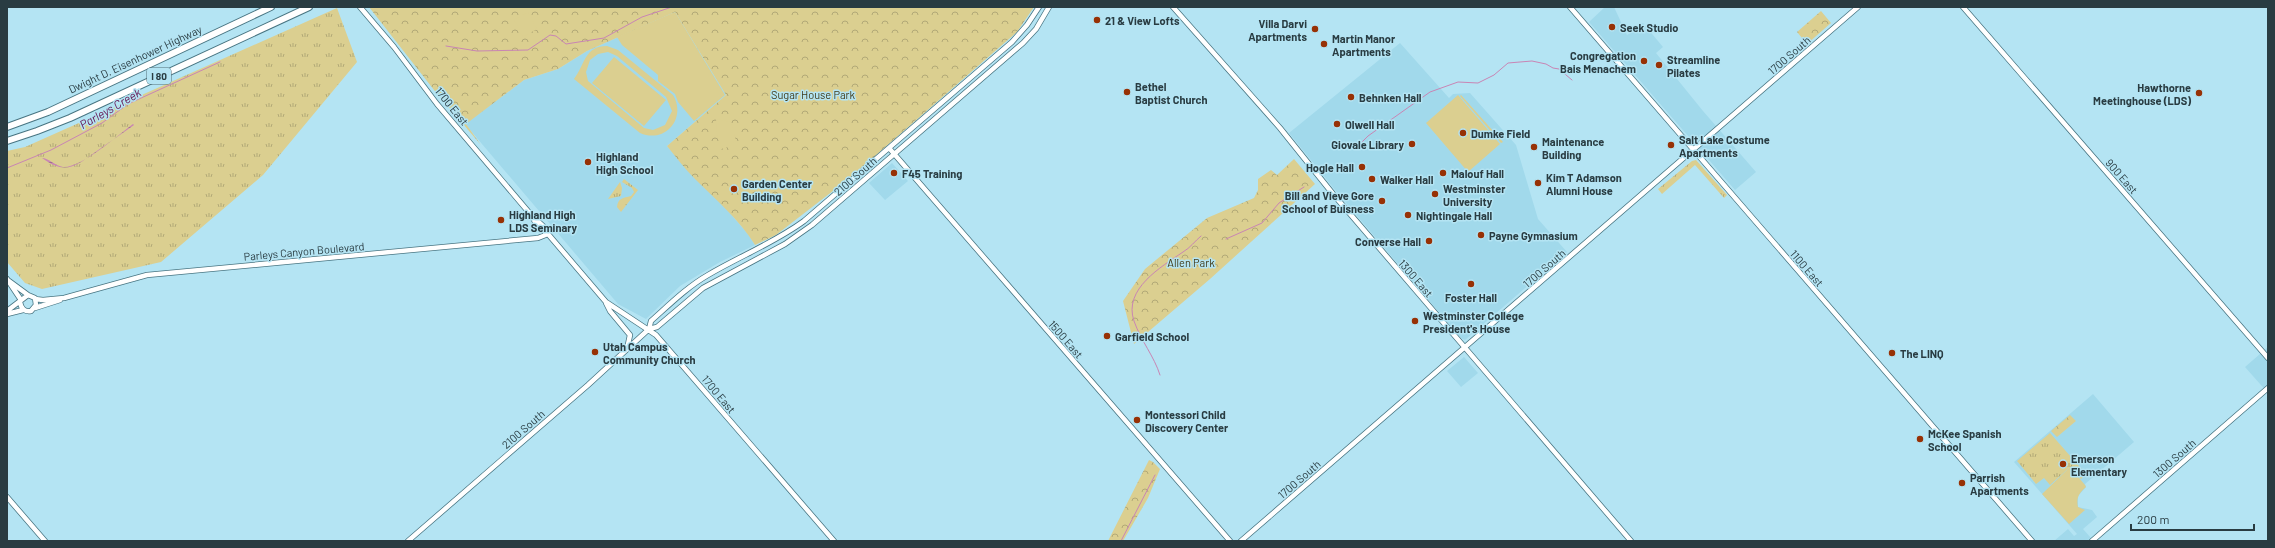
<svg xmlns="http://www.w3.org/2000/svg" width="2275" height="548" viewBox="0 0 2275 548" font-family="Barlow,sans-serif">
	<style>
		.built { fill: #a1d9eb }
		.grass { fill: url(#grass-tufts) }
		.forest { fill: url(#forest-crowns) }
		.garden { fill: #dbcf90; fill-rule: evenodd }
		.water { fill: url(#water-rules) }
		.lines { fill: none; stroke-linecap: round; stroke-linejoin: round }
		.stream { stroke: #c985b4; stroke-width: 1 }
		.secondary-casing { stroke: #487582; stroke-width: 6 }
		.highway-casing { stroke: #487582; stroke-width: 8 }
		.secondary { stroke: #fff; stroke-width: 4.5 }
		.highway { stroke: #fff; stroke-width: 6 }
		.poi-dot { fill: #973105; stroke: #b4e4f3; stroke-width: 1.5 }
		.labels { text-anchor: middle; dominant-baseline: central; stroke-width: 3; stroke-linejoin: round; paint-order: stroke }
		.shield { fill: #b4e4f3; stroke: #536e77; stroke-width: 1 }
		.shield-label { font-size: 10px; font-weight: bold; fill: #293c42 }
		.poi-label { font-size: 11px; font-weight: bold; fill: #293c42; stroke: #b4e4f3; text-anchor: start }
		.street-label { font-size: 11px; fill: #293c42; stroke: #b4e4f3 }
		.park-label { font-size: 11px; fill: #413a17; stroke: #b4e4f3 }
		.water-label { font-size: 12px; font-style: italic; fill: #671754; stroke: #b4e4f3 }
	</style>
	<defs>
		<pattern id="grass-tufts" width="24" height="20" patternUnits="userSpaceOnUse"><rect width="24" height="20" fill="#dbcf90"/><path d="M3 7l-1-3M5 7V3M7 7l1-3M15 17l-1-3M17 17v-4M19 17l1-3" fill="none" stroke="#b2a977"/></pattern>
		<pattern id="forest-crowns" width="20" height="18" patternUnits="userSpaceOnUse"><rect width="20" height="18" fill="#dbcf90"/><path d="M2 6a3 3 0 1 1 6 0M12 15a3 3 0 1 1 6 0" fill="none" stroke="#b2a977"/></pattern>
		<pattern id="water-rules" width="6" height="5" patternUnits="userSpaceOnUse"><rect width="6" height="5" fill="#c985b4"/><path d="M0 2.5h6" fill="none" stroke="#a36e94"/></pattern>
	</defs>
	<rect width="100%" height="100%" fill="#b4e4f3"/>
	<!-- built -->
	<path class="built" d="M 1605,7 L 1614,7 L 1627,35 L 1643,23 L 1663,47 L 1656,53 L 1703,111 L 1756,172 L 1735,190 L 1589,22 Z
		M 675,12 L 726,95 L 667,146 L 695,178 L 718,199 L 748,234 L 755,245 L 720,262 L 680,286 L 646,319 L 618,304 L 465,124 L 524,80 L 558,69 L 587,51 Z
		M 1400,43 L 1449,98 L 1453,94 L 1470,93 L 1516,145 L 1538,219 L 1567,252 L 1465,340 L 1461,338 L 1335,190 L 1289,133 Z
		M 892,163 L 908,181 L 885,200 L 869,183 Z
		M 2268,347 L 2268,393 L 2245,367 Z
		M 1464,357 L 1478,373 L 1461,387 L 1447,371 Z
		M 2093,394 L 2134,442 L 2085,484 L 2086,487 L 2078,496 L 2078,507 L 2092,510 L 2097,517 L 2083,529 L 2091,538 L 2087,541 L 2054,541 L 2068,529 L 2074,536 L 2077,534 L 2014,462 Z"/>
	<!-- grass -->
	<path class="grass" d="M 337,8 L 357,62 L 263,175 L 161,262 L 42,289 L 25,283 L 7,262 L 7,151 L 25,147 Z
		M 1696,160 L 1727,195 L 1724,198 L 1695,165 L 1662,194 L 1658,189 L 1692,161 Z
		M 624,179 L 638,190 L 621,212 L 617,207 C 618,198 623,198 631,196 L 634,192 L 632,188 L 622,182 Z
		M 620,182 L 622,188 L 621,196 L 608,199 Z
		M 2050,433 L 2086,474 L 2081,479 L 2070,467 L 2050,485 L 2044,478 L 2036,484 L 2017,461 Z"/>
	<!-- forest -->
	<path class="forest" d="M 369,7 L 1034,7 L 1017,32 L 851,177 L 776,235 L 755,245 C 739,219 716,200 695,179 C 685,169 676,157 667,146 L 726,95 L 675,12 L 587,51 L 558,69 L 524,80 L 466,124 L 481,145 L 434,90 Z
		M 1821,11 L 1831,23 L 1807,44 L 1797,32 Z
		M 1294,159 L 1315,184 L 1210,279 L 1134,344 L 1123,301 L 1145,269 L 1207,218 L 1254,198 L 1258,190 L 1258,179 L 1271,170 L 1277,175 Z
		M 2070,415 L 2076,421 L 2057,437 L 2051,431 Z
		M 1149,460 L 1153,462 L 1160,469 L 1148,498 L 1123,541 L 1108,541 Z"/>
	<!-- garden -->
	<path class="garden" d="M 528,12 L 537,29 L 523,37 L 514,20 Z
		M 675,12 L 725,95 L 694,121 L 678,102 L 675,94 L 658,81 L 658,75 L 622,45 L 617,37 Z
		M 607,46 L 618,50 L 673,95 C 687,118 665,144 640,133 L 574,79 C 585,65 584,46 607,46 ZM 608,52 L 617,56 L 666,97 L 672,111 L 665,125 L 653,130 L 644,128 L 588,81 L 586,72 L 590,60 L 598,54 Z
		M 614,57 L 666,100 L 644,126 L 592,83 Z
		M 1458,95 L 1500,144 L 1468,172 L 1426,123 Z
		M 1461,95 L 1503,142 L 1501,143 L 1460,96 Z
		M 716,119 L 731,122 L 736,141 L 723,150 L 717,135 Z
		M 2070,467 L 2085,485 L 2086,487 C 2079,493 2076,498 2078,507 L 2085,510 L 2069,524 L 2042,494 Z"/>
	<!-- water -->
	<path class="water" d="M 133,124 L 134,125 C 121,134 107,144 94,153 C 74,168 64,174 42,158 C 48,158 56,166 63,167 C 82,168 118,135 133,124 Z"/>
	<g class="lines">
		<!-- stream -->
		<path class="stream" d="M 446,46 L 477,51 L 528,50 L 550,35 L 556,36 L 566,44 L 604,38 L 642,17 L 672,7
			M 1355,149 L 1368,136 L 1430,92 L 1458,82 L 1478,83 L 1494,75 L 1508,63 L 1532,61 L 1546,64 L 1553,68 L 1559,69 L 1572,80
			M 7,168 L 51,150 L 102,123 L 128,104 L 220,62
			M 1226,239 L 1262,223 L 1279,203 L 1304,187
			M 1160,375 C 1154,356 1141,341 1134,321 C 1123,289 1161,267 1183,252 C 1190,248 1195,241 1201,236
			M 1121,541 L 1155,475"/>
		<defs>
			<path id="secondary" d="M 360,7 L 394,47 L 437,104 L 532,216 L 537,226 L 548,234 L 606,302 L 656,335 L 834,541
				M 1173,7 L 1280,128 L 1333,194 L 1631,541
				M 1570,7 L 2032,541
				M 1963,7 L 2268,358
				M 889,148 L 1230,541
				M 532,216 L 543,226 L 547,233
				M 7,279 L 21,300
				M 9,281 L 28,295
				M 35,299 L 43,300 L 64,298 L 147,275 L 538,238 L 548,234
				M 606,303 L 610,311 L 630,335 L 627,349
				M 35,308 L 60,300
				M 7,311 L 28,295 L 35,298 L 36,305 L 31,311 C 25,312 21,309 20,302
				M 7,314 L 23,310
				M 649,329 L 651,321 C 669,305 687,287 708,275 C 740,256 774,243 804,221 L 1012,42 L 1027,25 L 1039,7
				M 7,497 L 45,541
				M 408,541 L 588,385 L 649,329 L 657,327 L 703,288 L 785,244 L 812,225 L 1023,43 L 1036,29 L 1049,7
				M 1241,541 L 1858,7
				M 2092,541 L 2268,388"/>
			<path id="highway" d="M 7,127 L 48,112 L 271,7
				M 7,141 L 37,131 L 70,118 L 309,7"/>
		</defs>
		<!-- secondary casing -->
		<use href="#secondary" class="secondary-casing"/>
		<!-- highway casing -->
		<use href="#highway" class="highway-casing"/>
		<!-- secondary -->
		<use href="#secondary" class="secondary"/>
		<!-- highway -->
		<use href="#highway" class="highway"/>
	</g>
	<!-- markers -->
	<g class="poi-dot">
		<circle cx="1097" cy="20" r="4"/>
		<circle cx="1612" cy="27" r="4"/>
		<circle cx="1315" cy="29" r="4"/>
		<circle cx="1324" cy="44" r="4"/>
		<circle cx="1644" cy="61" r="4"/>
		<circle cx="1659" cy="65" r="4"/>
		<circle cx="1127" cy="92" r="4"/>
		<circle cx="2199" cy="93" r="4"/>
		<circle cx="1351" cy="97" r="4"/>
		<circle cx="1337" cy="124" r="4"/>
		<circle cx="1463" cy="133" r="4"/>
		<circle cx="1412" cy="144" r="4"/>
		<circle cx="1671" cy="145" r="4"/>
		<circle cx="1534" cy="147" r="4"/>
		<circle cx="588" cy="162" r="4"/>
		<circle cx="1362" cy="167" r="4"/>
		<circle cx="894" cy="173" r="4"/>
		<circle cx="1443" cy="173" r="4"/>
		<circle cx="1372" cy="179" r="4"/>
		<circle cx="1538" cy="183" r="4"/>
		<circle cx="734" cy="189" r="4"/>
		<circle cx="1435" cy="194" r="4"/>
		<circle cx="1382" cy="201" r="4"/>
		<circle cx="1408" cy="215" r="4"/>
		<circle cx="501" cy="220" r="4"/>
		<circle cx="1481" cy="235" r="4"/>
		<circle cx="1429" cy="241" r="4"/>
		<circle cx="1471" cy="284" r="4"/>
		<circle cx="1415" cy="321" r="4"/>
		<circle cx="1107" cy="336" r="4"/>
		<circle cx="595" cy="352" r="4"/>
		<circle cx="1892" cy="353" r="4"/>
		<circle cx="1137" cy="420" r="4"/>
		<circle cx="1920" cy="439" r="4"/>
		<circle cx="2063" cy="464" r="4"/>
		<circle cx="1962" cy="483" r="4"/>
	</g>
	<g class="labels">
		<!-- shield labels -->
		<rect class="shield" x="147" y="68" width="24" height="16" rx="3"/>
		<g class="shield-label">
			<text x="159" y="76">I 80</text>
		</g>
		<!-- poi labels -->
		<g class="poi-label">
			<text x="1105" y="20">21 &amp; View Lofts</text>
			<text x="1307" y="23" text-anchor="end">Villa Darvi<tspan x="1307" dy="13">Apartments</tspan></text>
			<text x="1620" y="27">Seek Studio</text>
			<text x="1332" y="38">Martin Manor<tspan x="1332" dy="13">Apartments</tspan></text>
			<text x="1636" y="55" text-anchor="end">Congregation<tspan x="1636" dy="13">Bais Menachem</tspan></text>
			<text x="1667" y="59">Streamline<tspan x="1667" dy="13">Pilates</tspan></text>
			<text x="1135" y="86">Bethel<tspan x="1135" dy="13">Baptist Church</tspan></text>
			<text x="2191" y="87" text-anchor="end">Hawthorne<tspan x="2191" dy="13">Meetinghouse (LDS)</tspan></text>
			<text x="1359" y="97">Behnken Hall</text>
			<text x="1345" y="124">Olwell Hall</text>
			<text x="1471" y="133">Dumke Field</text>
			<text x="1679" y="139">Salt Lake Costume<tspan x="1679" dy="13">Apartments</tspan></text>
			<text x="1542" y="141">Maintenance<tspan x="1542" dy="13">Building</tspan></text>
			<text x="1404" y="144" text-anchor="end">Giovale Library</text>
			<text x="596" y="156">Highland<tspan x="596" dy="13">High School</tspan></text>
			<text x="1354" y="167" text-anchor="end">Hogle Hall</text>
			<text x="902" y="173">F45 Training</text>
			<text x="1451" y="173">Malouf Hall</text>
			<text x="1546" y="177">Kim T Adamson<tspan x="1546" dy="13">Alumni House</tspan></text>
			<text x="1380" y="179">Walker Hall</text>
			<text x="742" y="183">Garden Center<tspan x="742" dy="13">Building</tspan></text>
			<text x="1443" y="188">Westminster<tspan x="1443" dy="13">University</tspan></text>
			<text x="1374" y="195" text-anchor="end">Bill and Vieve Gore<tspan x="1374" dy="13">School of Buisness</tspan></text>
			<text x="509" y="214">Highland High<tspan x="509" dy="13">LDS Seminary</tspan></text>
			<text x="1416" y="215">Nightingale Hall</text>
			<text x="1489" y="235">Payne Gymnasium</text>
			<text x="1421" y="241" text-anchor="end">Converse Hall</text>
			<text x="1471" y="297" text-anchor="middle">Foster Hall</text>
			<text x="1423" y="315">Westminster College<tspan x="1423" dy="13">President's House</tspan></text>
			<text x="1115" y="336">Garfield School</text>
			<text x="603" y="346">Utah Campus<tspan x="603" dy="13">Community Church</tspan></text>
			<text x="1900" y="353">The LINQ</text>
			<text x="1145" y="414">Montessori Child<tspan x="1145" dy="13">Discovery Center</tspan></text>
			<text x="1928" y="433">McKee Spanish<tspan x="1928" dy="13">School</tspan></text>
			<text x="2071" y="458">Emerson<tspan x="2071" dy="13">Elementary</tspan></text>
			<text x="1970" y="477">Parrish<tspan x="1970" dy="13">Apartments</tspan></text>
		</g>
		<!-- street labels -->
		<g class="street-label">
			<text transform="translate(1789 55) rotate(-41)">1700 South</text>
			<text transform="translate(135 59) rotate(-25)">Dwight D. Eisenhower Highway</text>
			<text transform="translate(452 106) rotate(51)">1700 East</text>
			<text transform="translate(855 176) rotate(-41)">2100 South</text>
			<text transform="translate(2122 176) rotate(49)">900 East</text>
			<text transform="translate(304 251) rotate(-5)">Parleys Canyon Boulevard</text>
			<text transform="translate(1544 268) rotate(-41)">1700 South</text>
			<text transform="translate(1807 268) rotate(49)">1100 East</text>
			<text transform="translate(1416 278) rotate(49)">1300 East</text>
			<text transform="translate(1066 339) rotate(49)">1500 East</text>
			<text transform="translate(719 394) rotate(50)">1700 East</text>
			<text transform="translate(523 429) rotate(-41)">2100 South</text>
			<text transform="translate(2174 458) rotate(-41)">1300 South</text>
			<text transform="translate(1299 479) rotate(-41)">1700 South</text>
		</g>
		<!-- park labels -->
		<g class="park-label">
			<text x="813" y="94">Sugar House Park</text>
			<text x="1191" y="262">Allen Park</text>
		</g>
		<!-- water labels -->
		<g class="water-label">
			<text transform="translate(110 108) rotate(-30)">Parleys Creek</text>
		</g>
	</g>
	<!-- border -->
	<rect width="2275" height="548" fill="none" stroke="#293c42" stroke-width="16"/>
	<!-- scale -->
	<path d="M2131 524v6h123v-6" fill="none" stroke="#293c42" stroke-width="2"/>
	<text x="2137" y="524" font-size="12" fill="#293c42" stroke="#b4e4f3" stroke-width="3" paint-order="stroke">200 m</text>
</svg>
